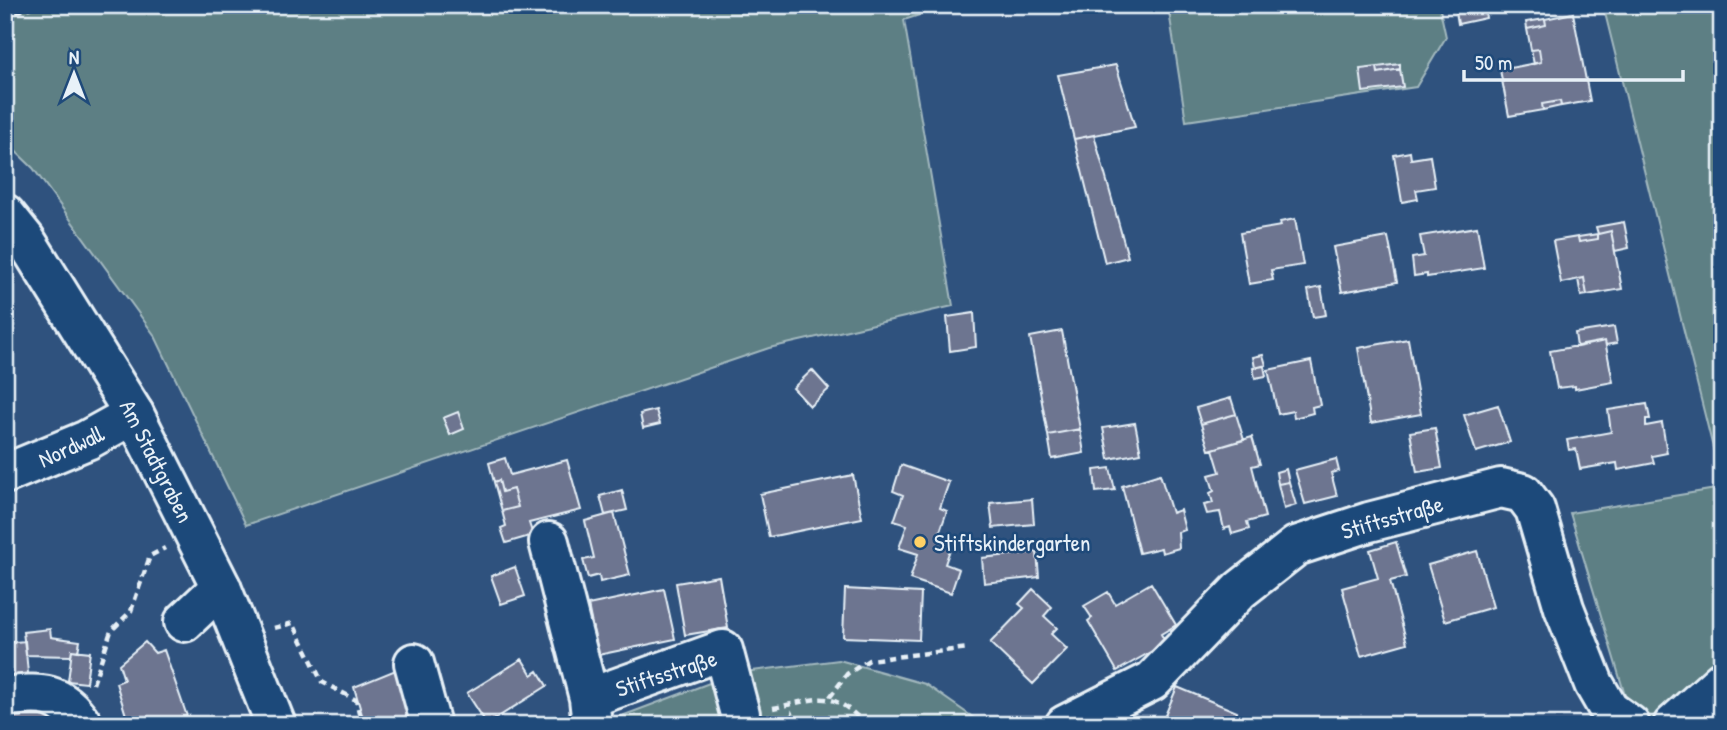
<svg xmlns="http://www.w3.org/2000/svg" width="1727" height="730" viewBox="0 0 1727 730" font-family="'Patrick Hand',sans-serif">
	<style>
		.green { fill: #5d7f84; stroke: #a2b8be; stroke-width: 2 }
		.building { fill: #6d7490; stroke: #e8f1f8; stroke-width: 2 }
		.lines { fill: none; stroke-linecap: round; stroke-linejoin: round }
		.minor-casing { stroke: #e8f1f8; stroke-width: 44 }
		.major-casing { stroke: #e8f1f8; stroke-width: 44 }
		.path { stroke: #e8f1f8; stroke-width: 4.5; stroke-dasharray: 7 5; stroke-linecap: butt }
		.minor { stroke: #1f4a7a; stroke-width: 38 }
		.major { stroke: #1f4a7a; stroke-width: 38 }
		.poi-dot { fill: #ffd166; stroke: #1f4a7a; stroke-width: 2.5 }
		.labels { text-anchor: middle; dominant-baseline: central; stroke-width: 5; stroke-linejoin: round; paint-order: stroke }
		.street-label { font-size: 23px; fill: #e8f1f8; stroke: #1f4a7a }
		.poi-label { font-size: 23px; fill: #e8f1f8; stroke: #1f4a7a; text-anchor: start }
	</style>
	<rect width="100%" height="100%" fill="#2f527e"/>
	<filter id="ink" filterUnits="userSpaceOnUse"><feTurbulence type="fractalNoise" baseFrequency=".0143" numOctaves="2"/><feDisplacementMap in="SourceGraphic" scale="14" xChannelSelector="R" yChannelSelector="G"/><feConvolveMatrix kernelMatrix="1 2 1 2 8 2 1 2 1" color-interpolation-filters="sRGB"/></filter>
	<g filter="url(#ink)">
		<!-- green -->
		<path class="green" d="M 5,5 L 950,5 L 904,20 L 953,306 L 769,348 L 246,525 L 155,336 L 33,168 L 5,141 Z
			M 1168,5 L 1439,5 L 1446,37 L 1416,87 L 1186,121 Z
			M 1603,5 L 1722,5 L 1722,484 Z
			M 1722,488 L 1722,725 L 1634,725 L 1570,513 Z
			M 839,660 L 925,684 L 984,725 L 598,725 L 736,673 Z"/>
		<!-- building -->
		<path class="building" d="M 1455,5 L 1484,5 L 1486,18 L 1458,24 Z
			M 1573,13 L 1590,101 L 1561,106 L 1560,101 L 1542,104 L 1543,110 L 1509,116 L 1500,70 L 1541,62 L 1539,49 L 1531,50 L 1527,29 L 1546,25 L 1545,19 Z
			M 1545,19 L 1546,25 L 1527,29 L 1526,22 Z
			M 1539,49 L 1541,62 L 1534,64 L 1531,50 Z
			M 1400,64 L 1400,69 L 1378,73 L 1377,67 Z
			M 1116,65 L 1135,127 L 1074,139 L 1058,75 Z
			M 1377,67 L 1378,73 L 1400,69 L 1403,87 L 1363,92 L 1360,69 Z
			M 1560,101 L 1561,106 L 1543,110 L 1542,104 Z
			M 1094,135 L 1128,257 L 1105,263 L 1074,139 Z
			M 1410,152 L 1411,159 L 1430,156 L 1435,187 L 1416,190 L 1418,199 L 1402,202 L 1394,155 Z
			M 1295,219 L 1303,265 L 1271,270 L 1273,280 L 1249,284 L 1240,233 L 1281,226 L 1280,222 Z
			M 1624,222 L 1629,248 L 1615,251 L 1611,231 L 1598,234 L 1596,227 Z
			M 1477,227 L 1484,268 L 1427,277 L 1427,274 L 1414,276 L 1412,258 L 1424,256 L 1420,236 Z
			M 1611,231 L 1622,289 L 1587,295 L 1584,278 L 1561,283 L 1553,241 L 1578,237 L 1579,242 L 1598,239 L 1598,234 Z
			M 1598,234 L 1598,239 L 1579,242 L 1578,237 Z
			M 1388,237 L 1397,282 L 1342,292 L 1333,247 Z
			M 1584,278 L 1587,295 L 1581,296 L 1578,279 Z
			M 1321,287 L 1326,315 L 1313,317 L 1308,290 Z
			M 974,313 L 976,347 L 950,351 L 947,317 Z
			M 1614,327 L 1617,343 L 1606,345 L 1605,341 L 1577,347 L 1575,333 Z
			M 1062,331 L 1080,429 L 1048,435 L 1030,337 Z
			M 1408,339 L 1421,414 L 1371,423 L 1358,348 Z
			M 1605,341 L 1613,382 L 1575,389 L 1575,386 L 1557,388 L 1550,351 Z
			M 1263,355 L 1266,365 L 1255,368 L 1253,357 Z
			M 1311,361 L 1320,405 L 1312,407 L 1313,413 L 1294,418 L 1293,411 L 1278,414 L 1268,370 Z
			M 1264,366 L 1266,376 L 1255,378 L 1253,368 Z
			M 812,370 L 829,389 L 810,406 L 793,388 Z
			M 1231,398 L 1236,414 L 1201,424 L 1196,408 Z
			M 1647,404 L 1650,419 L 1646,419 L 1646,426 L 1662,423 L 1667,453 L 1652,456 L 1654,463 L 1618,470 L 1617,463 L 1580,469 L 1576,449 L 1569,450 L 1567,440 L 1611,432 L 1608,410 Z
			M 1498,405 L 1510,442 L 1476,452 L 1464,415 Z
			M 656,410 L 660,424 L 643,428 L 640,414 Z
			M 458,412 L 464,429 L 450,435 L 443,418 Z
			M 1236,414 L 1244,440 L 1209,450 L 1201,424 Z
			M 1135,423 L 1141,453 L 1109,459 L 1103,428 Z
			M 1435,428 L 1442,468 L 1417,472 L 1410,432 Z
			M 1080,429 L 1084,453 L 1052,459 L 1048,435 Z
			M 1252,437 L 1260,464 L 1252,466 L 1265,517 L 1247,522 L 1249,529 L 1232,534 L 1230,527 L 1224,529 L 1220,512 L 1207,514 L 1204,505 L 1213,503 L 1210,493 L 1214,491 L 1209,475 L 1220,472 L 1213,449 Z
			M 505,458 L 510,475 L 567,460 L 581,510 L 529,523 L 533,535 L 506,543 L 501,528 L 506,526 L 502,511 L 518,507 L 513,489 L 502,492 L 499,480 L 494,482 L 489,463 Z
			M 1336,459 L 1339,471 L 1331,473 L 1337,496 L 1305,504 L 1295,470 Z
			M 901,465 L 949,482 L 940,508 L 947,511 L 938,537 L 953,541 L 945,564 L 959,569 L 951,593 L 910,579 L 918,554 L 899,548 L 907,525 L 894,521 L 903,495 L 893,491 Z
			M 1110,468 L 1115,490 L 1096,492 L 1094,470 Z
			M 1286,469 L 1289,482 L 1278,484 L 1276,472 Z
			M 1160,474 L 1172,513 L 1180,510 L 1185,530 L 1178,532 L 1179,548 L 1162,553 L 1161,548 L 1139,553 L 1122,486 Z
			M 853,475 L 862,518 L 769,537 L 760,494 Z
			M 499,480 L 502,492 L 513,489 L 518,507 L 502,511 L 494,482 Z
			M 1289,482 L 1296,505 L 1284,509 L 1278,484 Z
			M 622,490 L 627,510 L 605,515 L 600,496 Z
			M 1032,499 L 1034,524 L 993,528 L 990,503 Z
			M 614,513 L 630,575 L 600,582 L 599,575 L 588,578 L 583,560 L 594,558 L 585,521 Z
			M 1396,542 L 1406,577 L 1390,581 L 1407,643 L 1361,656 L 1342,588 L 1378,578 L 1370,550 Z
			M 1477,551 L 1493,607 L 1445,621 L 1428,565 Z
			M 1037,552 L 1039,577 L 984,583 L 982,558 Z
			M 515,567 L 525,596 L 501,604 L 491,576 Z
			M 719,576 L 728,628 L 685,635 L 676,583 Z
			M 1151,583 L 1176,625 L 1161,634 L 1166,643 L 1117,671 L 1088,621 L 1092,618 L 1084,606 L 1108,592 L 1115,604 Z
			M 664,589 L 675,639 L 598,655 L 588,605 Z
			M 845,589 L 921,593 L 919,640 L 843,637 Z
			M 1033,589 L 1052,607 L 1044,616 L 1057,628 L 1051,634 L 1067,649 L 1033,684 L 990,643 L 1024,608 L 1019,604 Z
			M 50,629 L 51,637 L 80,641 L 78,651 L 72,650 L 71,656 L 26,655 L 23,632 Z
			M 25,641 L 29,684 L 5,686 L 5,643 Z
			M 145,642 L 155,653 L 164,650 L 190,725 L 129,725 L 116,683 L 124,680 L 119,664 Z
			M 72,650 L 90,652 L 86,683 L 68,681 Z
			M 522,659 L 532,675 L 538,671 L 547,686 L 487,724 L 467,693 Z
			M 403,667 L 420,725 L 365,725 L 354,687 Z
			M 1177,687 L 1237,712 L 1232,725 L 1161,725 Z
			M 52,706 L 56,725 L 8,725 L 6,715 Z
			M 792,713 L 797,725 L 776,725 L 791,720 Z"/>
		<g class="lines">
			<defs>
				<path id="minor" d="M 5,474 L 87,440 L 134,414
					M 549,542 L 589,698 L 592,725
					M 184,622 L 221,587
					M 414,663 L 431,725
					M 5,697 C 41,692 61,691 83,725
					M 589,698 L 723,650 L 740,714
					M 1065,725 L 1152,681 L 1240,590 L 1296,546 L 1369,522 L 1501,488 L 1523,493 L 1535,509 L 1564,608 L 1594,684 L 1609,710 L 1630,725
					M 1673,725 L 1722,681"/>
				<path id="major" d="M 5,214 L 25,239 L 134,414 L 221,587 L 276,725"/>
			</defs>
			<!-- minor casing -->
			<use href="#minor" class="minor-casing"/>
			<!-- major casing -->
			<use href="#major" class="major-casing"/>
			<!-- path -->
			<path class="path" d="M 5,16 L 38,5
				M 274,628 L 293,623 L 322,682 L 356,700 L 362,725
				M 93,684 L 111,631 L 131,611 L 150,556 L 165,548
				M 830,697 L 847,674 L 869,660 L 969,648
				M 773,708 C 820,699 830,687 866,725"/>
			<!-- minor -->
			<use href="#minor" class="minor"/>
			<!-- major -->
			<use href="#major" class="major"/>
		</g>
	</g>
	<!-- markers -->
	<circle class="poi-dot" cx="920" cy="542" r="7"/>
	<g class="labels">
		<!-- street labels -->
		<g class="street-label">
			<text transform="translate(71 446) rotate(-25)">Nordwall</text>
			<text transform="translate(157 461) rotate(63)">Am Stadtgraben</text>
			<text transform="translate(1392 517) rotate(-16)">Stiftsstraße</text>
			<text transform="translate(666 673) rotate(-18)">Stiftsstraße</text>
		</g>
		<!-- poi labels -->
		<g class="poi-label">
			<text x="934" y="542">Stiftskindergarten</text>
		</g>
	</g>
	<!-- margin -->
	<rect width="1727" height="730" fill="none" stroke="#1f4a7a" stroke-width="28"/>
	<rect x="14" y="14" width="1699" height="702" fill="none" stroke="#e8f1f8" stroke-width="2.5" filter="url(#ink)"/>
	<!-- north arrow -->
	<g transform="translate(74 74)" stroke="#1f4a7a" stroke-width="5" paint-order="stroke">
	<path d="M0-5L12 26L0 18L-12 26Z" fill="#e8f1f8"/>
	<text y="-10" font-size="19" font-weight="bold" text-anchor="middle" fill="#e8f1f8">N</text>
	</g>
	<!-- scale -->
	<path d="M1464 70v10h219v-10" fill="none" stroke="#e8f1f8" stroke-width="3.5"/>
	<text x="1475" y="70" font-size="21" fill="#e8f1f8" stroke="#1f4a7a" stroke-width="5" paint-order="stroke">50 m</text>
</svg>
